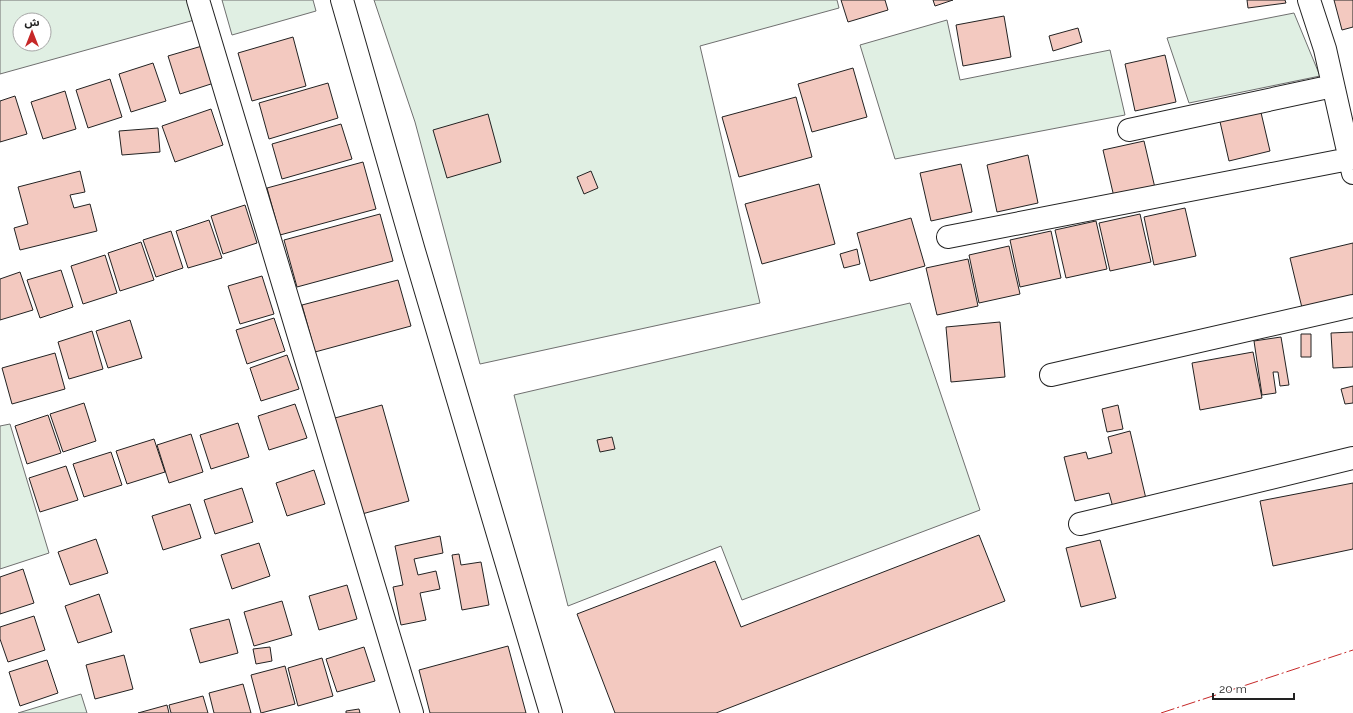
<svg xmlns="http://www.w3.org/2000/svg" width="1353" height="713" viewBox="0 0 1353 713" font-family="Raleway,'Noto Sans Arabic',sans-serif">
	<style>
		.green { fill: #e0efe3; stroke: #6f6f6f; fill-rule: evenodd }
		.building { fill: #f3c9c0; stroke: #222 }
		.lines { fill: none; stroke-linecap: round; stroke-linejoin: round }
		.minor-casing { stroke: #222; stroke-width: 24 }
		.minor { stroke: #fff; stroke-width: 22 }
		.power { stroke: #c62828; stroke-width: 1; stroke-dasharray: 14 3 2 3; stroke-linecap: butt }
	</style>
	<rect width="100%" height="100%" fill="#fff"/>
	<!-- green -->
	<path class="green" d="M 0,0 L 192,0 L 198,19 L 0,74 ZM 20,20 L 44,20 L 44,44 L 20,44 Z
		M 222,0 L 313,0 L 316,11 L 232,35 Z
		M 374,0 L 837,0 L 839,8 L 700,46 L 760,303 L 480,364 L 415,122 Z
		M 1294,13 L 1320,76 L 1189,103 L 1167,38 Z
		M 947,20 L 960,80 L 1110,50 L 1125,115 L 895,159 L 860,45 Z
		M 910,303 L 980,510 L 742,600 L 721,546 L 568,606 L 514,395 Z
		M 10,424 L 49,553 L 0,569 L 0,426 Z
		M 81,694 L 87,713 L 18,713 Z"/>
	<!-- building -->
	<path class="building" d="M 841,0 L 885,0 L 888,10 L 848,22 Z
		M 933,0 L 953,0 L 935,6 Z
		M 1247,0 L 1285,0 L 1286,3 L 1248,8 Z
		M 1334,0 L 1353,0 L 1353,27 L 1342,30 Z
		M 1004,16 L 1011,57 L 963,66 L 956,25 Z
		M 1078,28 L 1082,42 L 1053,51 L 1049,36 Z
		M 293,37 L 306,86 L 252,101 L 238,53 Z
		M 202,46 L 214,83 L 180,94 L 168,56 Z
		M 1165,55 L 1176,102 L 1135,111 L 1125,64 Z
		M 153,63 L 166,101 L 131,112 L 119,74 Z
		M 853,68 L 867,117 L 812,132 L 798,84 Z
		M 110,79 L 122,117 L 88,128 L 76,90 Z
		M 328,83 L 338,118 L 269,139 L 259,103 Z
		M 65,91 L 76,129 L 43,139 L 31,102 Z
		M 15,96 L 27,134 L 0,142 L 0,101 Z
		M 796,97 L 812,157 L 739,177 L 722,117 Z
		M 1259,104 L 1270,151 L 1229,161 L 1218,113 Z
		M 211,109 L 223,145 L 175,162 L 162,126 Z
		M 488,114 L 501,162 L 447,178 L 433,130 Z
		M 341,124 L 352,159 L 282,179 L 272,144 Z
		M 158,128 L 160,152 L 122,155 L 119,131 Z
		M 1144,141 L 1155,188 L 1114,197 L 1103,150 Z
		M 1028,155 L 1038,203 L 997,212 L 987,165 Z
		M 363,162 L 376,209 L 280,235 L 267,188 Z
		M 961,164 L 972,212 L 931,221 L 920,173 Z
		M 80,171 L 85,192 L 70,195 L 74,208 L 90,204 L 97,231 L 20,250 L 14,228 L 28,224 L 18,187 Z
		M 591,171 L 598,188 L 584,194 L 577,177 Z
		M 819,184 L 835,244 L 762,264 L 745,204 Z
		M 245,205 L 257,243 L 223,254 L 211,216 Z
		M 1185,208 L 1196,256 L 1154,265 L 1144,217 Z
		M 380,214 L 393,261 L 297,287 L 284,240 Z
		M 1140,214 L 1151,262 L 1110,271 L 1099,223 Z
		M 911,218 L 925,266 L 870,281 L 857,233 Z
		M 209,220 L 222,258 L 188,268 L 176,231 Z
		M 1096,221 L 1107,269 L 1066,278 L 1055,230 Z
		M 171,231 L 183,268 L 156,277 L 143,240 Z
		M 1051,231 L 1061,278 L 1020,287 L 1010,240 Z
		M 141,242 L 154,280 L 120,291 L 108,253 Z
		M 1353,243 L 1353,301 L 1303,312 L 1290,258 Z
		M 1009,246 L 1020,294 L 979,303 L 969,255 Z
		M 857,249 L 860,264 L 844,268 L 840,254 Z
		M 105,255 L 117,293 L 83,304 L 71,266 Z
		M 968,259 L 978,306 L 937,315 L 926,268 Z
		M 61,270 L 73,307 L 40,318 L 27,280 Z
		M 20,272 L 33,310 L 0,320 L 0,279 Z
		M 262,276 L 274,314 L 240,324 L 228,286 Z
		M 398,280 L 411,326 L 315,352 L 302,305 Z
		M 274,318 L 285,351 L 247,364 L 236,330 Z
		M 130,320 L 142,358 L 108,368 L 96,331 Z
		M 1000,322 L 1005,377 L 951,382 L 946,327 Z
		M 92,331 L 103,369 L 69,379 L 58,342 Z
		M 1353,332 L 1353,367 L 1333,368 L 1331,333 Z
		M 1301,334 L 1311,334 L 1311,357 L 1301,357 Z
		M 1281,337 L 1289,385 L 1280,386 L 1278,372 L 1273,372 L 1276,393 L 1262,395 L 1254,341 Z
		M 1253,352 L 1262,398 L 1200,410 L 1192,363 Z
		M 55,353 L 65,389 L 12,404 L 2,368 Z
		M 287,355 L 299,389 L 261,401 L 250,368 Z
		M 1353,386 L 1353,403 L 1345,404 L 1341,389 Z
		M 84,403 L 96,441 L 63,452 L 50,414 Z
		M 295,404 L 307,438 L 269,450 L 258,416 Z
		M 382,405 L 409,501 L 362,514 L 335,418 Z
		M 1118,405 L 1123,429 L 1107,432 L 1102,409 Z
		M 48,415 L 61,453 L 27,464 L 15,426 Z
		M 238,423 L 249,457 L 211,469 L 200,435 Z
		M 1130,431 L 1147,503 L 1114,511 L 1109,493 L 1075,501 L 1064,457 L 1086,452 L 1088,459 L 1112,453 L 1108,437 Z
		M 191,434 L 203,472 L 169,483 L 157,445 Z
		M 612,437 L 615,449 L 600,452 L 597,440 Z
		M 154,439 L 165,472 L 127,484 L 116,451 Z
		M 111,452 L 122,485 L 84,497 L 73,464 Z
		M 66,466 L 78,500 L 40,512 L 29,478 Z
		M 314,470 L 325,504 L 287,516 L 276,483 Z
		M 1353,483 L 1353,549 L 1273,566 L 1260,501 Z
		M 242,488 L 253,522 L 215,534 L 204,500 Z
		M 190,504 L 201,538 L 163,550 L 152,516 Z
		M 979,535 L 1005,601 L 716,713 L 615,713 L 577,614 L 715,561 L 741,627 Z
		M 440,536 L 443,553 L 414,559 L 418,575 L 436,571 L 440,589 L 420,593 L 426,620 L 401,625 L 393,587 L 403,585 L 395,546 Z
		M 96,539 L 108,573 L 70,585 L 58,552 Z
		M 1100,540 L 1116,598 L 1081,607 L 1066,548 Z
		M 259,543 L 270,576 L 232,589 L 221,555 Z
		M 459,554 L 461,565 L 481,562 L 489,605 L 462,610 L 452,555 Z
		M 23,569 L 34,603 L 0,614 L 0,577 Z
		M 347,585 L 357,619 L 319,630 L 309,596 Z
		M 99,594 L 112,632 L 78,643 L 65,606 Z
		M 282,601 L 292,635 L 254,646 L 244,612 Z
		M 34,616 L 45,650 L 8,662 L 0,639 L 0,627 Z
		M 229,619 L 238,653 L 200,663 L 190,629 Z
		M 508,646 L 526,713 L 430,713 L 419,670 Z
		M 270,647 L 272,661 L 256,664 L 253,649 Z
		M 364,647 L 375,681 L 337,692 L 326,659 Z
		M 124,655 L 133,689 L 95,699 L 86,665 Z
		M 322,658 L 333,696 L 298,706 L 288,668 Z
		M 47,660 L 58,693 L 20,706 L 9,672 Z
		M 285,666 L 295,704 L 261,713 L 251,675 Z
		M 243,684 L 251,713 L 214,713 L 209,693 Z
		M 203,696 L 208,713 L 171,713 L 169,705 Z
		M 167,705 L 169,713 L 138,713 Z
		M 359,709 L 360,713 L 346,713 L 346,711 Z"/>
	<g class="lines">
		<defs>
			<path id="minor" d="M 198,0 L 412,713
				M 342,0 L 414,251 L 551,713
				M 1309,0 L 1325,49 L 1353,173
				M 1129,130 L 1333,86
				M 948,237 L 1349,159
				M 1051,375 L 1353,306
				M 1080,524 L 1353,458"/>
		</defs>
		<!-- minor casing -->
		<use href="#minor" class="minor-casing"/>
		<!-- minor -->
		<use href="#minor" class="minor"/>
		<!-- power -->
		<path class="power" d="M 1161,713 L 1353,650"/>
	</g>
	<!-- north arrow -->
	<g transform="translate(32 32)"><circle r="19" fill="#ffffff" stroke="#a7a7a7"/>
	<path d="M0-3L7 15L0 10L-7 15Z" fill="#c62828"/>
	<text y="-6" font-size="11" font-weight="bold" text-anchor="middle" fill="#222222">ش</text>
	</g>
	<!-- scale -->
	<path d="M1213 693v6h81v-6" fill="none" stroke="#222222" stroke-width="2"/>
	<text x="1219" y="693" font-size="12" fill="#222222" stroke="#ffffff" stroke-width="3" paint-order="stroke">20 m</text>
</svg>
